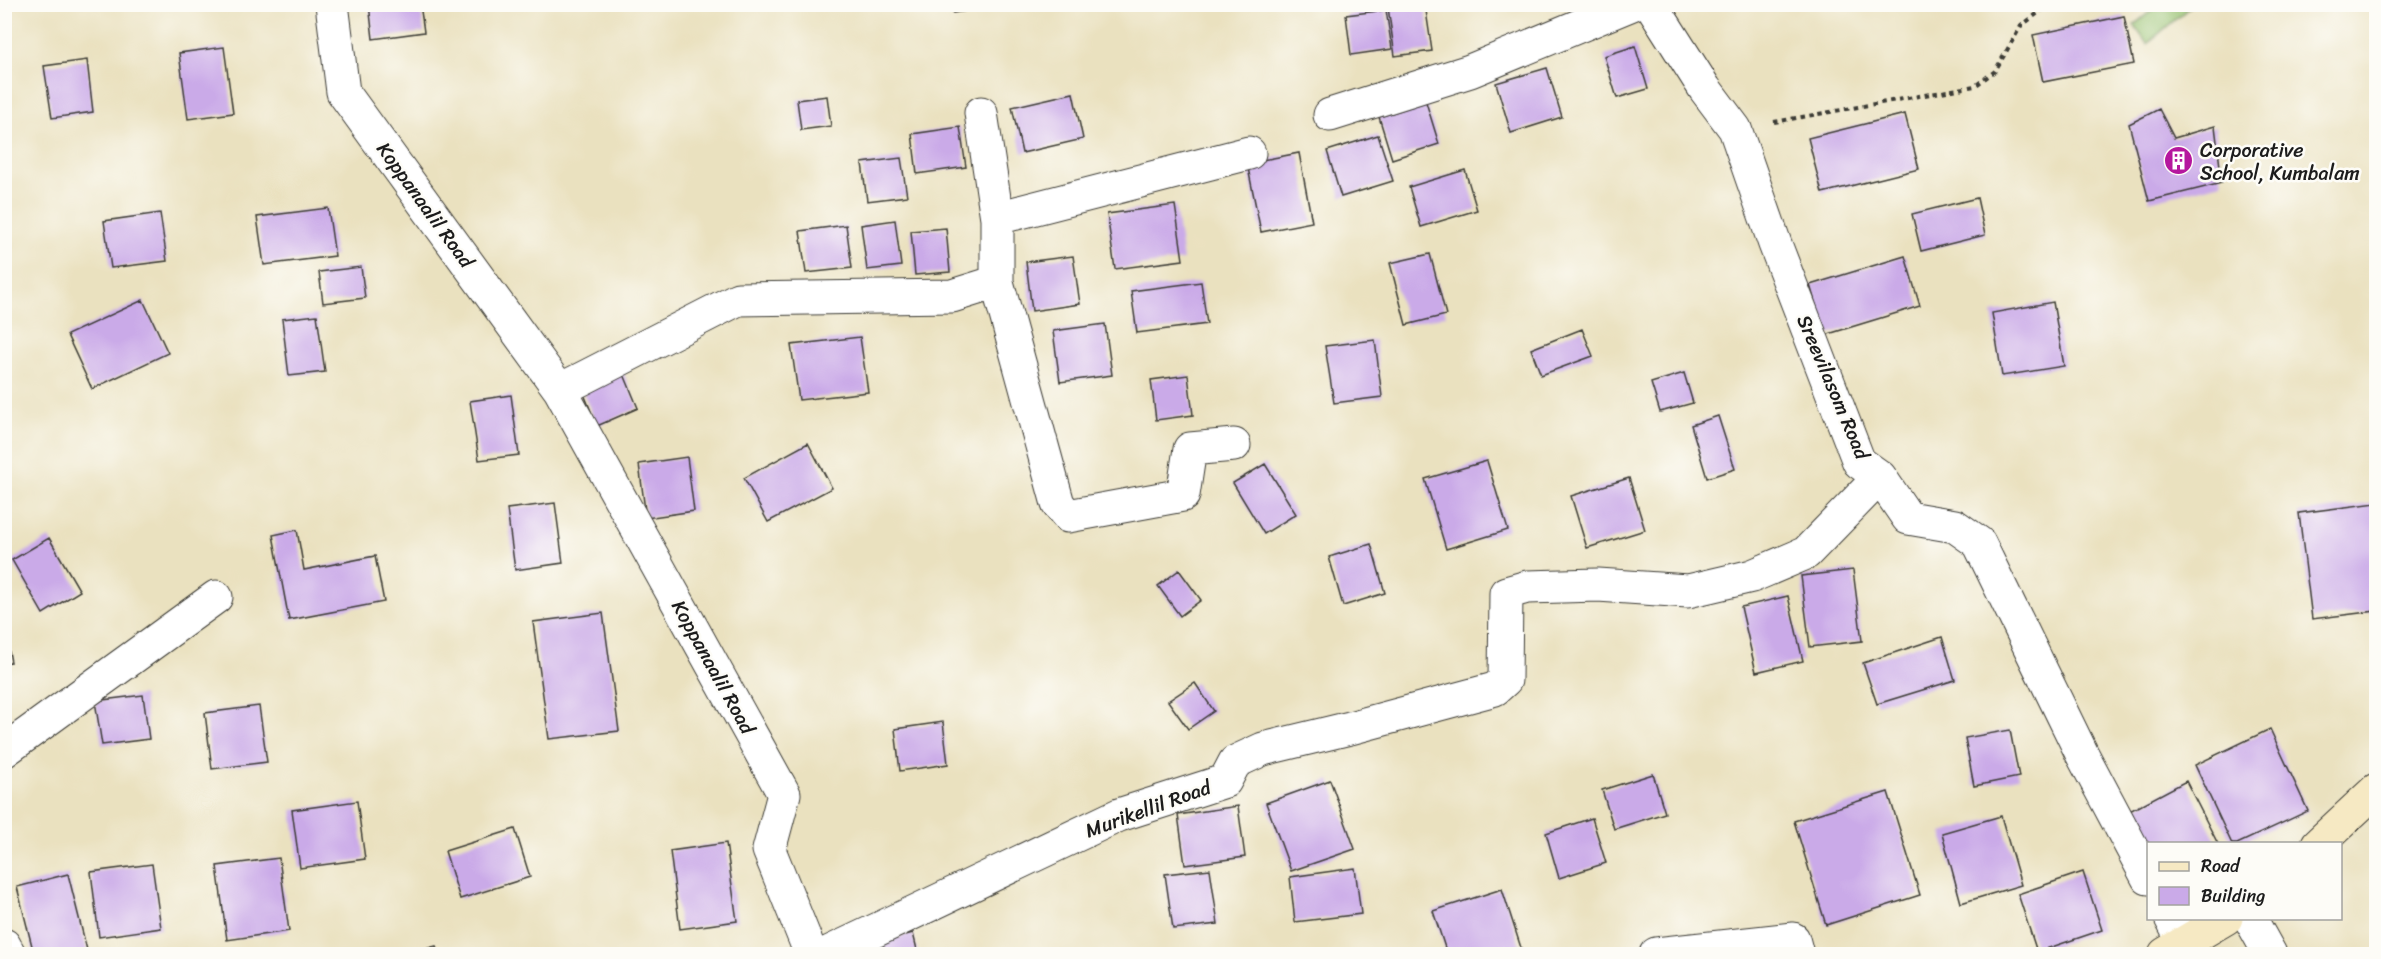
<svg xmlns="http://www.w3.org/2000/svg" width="2381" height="959" viewBox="0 0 2381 959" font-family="Sriracha,sans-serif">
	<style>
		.green { fill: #96c16e; stroke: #596e45; stroke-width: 1.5 }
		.building { fill: #caaae8 }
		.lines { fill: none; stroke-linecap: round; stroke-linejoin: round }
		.minor-casing { stroke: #3b3a34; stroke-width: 35 }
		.secondary-casing { stroke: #3b3a34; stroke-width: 35 }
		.path { stroke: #3b3a34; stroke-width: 4; stroke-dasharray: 4.5 4.5; stroke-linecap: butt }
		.minor { stroke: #fff; stroke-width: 33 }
		.secondary { stroke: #f6e9c3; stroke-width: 33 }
		.labels { text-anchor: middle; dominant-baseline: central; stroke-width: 5; stroke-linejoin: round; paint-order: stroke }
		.poi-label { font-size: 20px; fill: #1c1c1c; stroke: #fdfcf7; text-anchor: start }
		.street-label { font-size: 20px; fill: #1c1c1c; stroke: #fdfcf7 }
	</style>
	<rect width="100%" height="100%" fill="#fdfcf7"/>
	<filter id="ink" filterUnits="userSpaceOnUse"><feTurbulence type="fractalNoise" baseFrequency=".0167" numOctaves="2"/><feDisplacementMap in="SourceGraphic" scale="12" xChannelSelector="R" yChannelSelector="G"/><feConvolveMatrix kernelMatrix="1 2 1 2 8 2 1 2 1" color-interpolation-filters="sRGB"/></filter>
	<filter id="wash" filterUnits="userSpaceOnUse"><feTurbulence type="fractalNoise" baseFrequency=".008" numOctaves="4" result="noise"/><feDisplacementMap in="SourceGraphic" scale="24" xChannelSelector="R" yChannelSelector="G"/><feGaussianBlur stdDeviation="1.35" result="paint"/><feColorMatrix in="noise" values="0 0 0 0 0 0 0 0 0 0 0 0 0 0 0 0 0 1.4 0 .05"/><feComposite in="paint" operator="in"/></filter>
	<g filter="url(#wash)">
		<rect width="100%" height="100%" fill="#eae1bf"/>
		<!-- green -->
		<path class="green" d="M 2158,5 L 2192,5 L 2147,44 L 2134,25 Z"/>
		<g id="blocks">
			<!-- building -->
			<path class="building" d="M 369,4 L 420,4 L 424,32 L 373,39 Z
				M 952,4 L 997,4 L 997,7 L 953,13 Z
				M 1404,4 L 1425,4 L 1432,51 L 1395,56 L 1388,7 Z
				M 1386,10 L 1392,49 L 1351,55 L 1346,15 Z
				M 2124,16 L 2134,64 L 2043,82 L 2033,35 Z
				M 1635,46 L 1648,89 L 1617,98 L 1604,56 Z
				M 224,47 L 233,113 L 188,119 L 179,53 Z
				M 87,60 L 93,112 L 52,118 L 44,66 Z
				M 1547,68 L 1562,117 L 1511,133 L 1496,83 Z
				M 1073,93 L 1083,139 L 1022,153 L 1012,107 Z
				M 827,96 L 831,126 L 801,130 L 797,100 Z
				M 1426,102 L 1439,144 L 1392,159 L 1379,117 Z
				M 2159,109 L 2174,138 L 2215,126 L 2222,183 L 2149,201 L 2129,124 Z
				M 1905,114 L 1919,169 L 1822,193 L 1808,138 Z
				M 960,127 L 966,167 L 917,174 L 912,134 Z
				M 1378,135 L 1393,181 L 1341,197 L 1327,151 Z
				M 1299,153 L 1312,222 L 1261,232 L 1247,163 Z
				M 901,158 L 907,196 L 867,201 L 862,163 Z
				M 1465,170 L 1477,210 L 1421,227 L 1409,187 Z
				M 1977,198 L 1985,235 L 1921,251 L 1912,214 Z
				M 1175,205 L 1183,260 L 1115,269 L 1107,214 Z
				M 328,208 L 335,256 L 264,265 L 257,217 Z
				M 160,213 L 167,261 L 111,268 L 104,221 Z
				M 895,220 L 901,266 L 867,270 L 861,225 Z
				M 846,225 L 852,268 L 806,273 L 800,231 Z
				M 946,228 L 950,272 L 915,275 L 911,231 Z
				M 1430,254 L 1446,315 L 1406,325 L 1390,263 Z
				M 1073,256 L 1080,304 L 1032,311 L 1026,262 Z
				M 1905,256 L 1920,306 L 1825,335 L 1810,285 Z
				M 361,267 L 365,298 L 323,303 L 319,272 Z
				M 1201,282 L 1207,324 L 1137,333 L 1131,291 Z
				M 143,300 L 168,353 L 92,389 L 67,335 Z
				M 2053,302 L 2064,366 L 2002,376 L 1992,313 Z
				M 317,315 L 325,372 L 289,376 L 282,319 Z
				M 1105,324 L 1112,375 L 1060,382 L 1053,331 Z
				M 1582,329 L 1593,356 L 1541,375 L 1531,349 Z
				M 860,337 L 868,392 L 799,400 L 791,345 Z
				M 1375,340 L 1382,397 L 1334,403 L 1325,346 Z
				M 621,367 L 638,408 L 597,426 L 580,384 Z
				M 1684,373 L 1693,403 L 1660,412 L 1651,383 Z
				M 1188,375 L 1193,415 L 1156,420 L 1151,380 Z
				M 511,395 L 519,455 L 479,460 L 470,401 Z
				M 1718,416 L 1735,469 L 1707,478 L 1691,425 Z
				M 808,443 L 832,488 L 768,522 L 744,478 Z
				M 687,457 L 694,511 L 646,518 L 639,464 Z
				M 1487,461 L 1508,530 L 1446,549 L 1425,479 Z
				M 1265,464 L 1296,514 L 1264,534 L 1233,483 Z
				M 1629,478 L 1645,530 L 1587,548 L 1571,496 Z
				M 555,503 L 563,563 L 515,570 L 507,509 Z
				M 2376,503 L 2376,611 L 2312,619 L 2299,513 Z
				M 297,530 L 304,570 L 375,556 L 384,602 L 289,620 L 273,535 Z
				M 49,538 L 80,591 L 43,614 L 12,560 Z
				M 1371,544 L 1385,593 L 1343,606 L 1329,557 Z
				M 1179,570 L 1201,600 L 1180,616 L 1158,586 Z
				M 1853,570 L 1862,641 L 1810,647 L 1801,576 Z
				M 1788,596 L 1803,661 L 1756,672 L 1741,607 Z
				M 603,613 L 619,731 L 549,739 L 533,622 Z
				M 4,624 L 11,662 L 4,663 Z
				M 1942,637 L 1955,680 L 1877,704 L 1863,663 Z
				M 1195,683 L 1214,711 L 1188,729 L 1168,701 Z
				M 143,695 L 149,739 L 102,745 L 95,701 Z
				M 259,706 L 267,762 L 212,769 L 205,713 Z
				M 943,722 L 948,764 L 900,771 L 895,729 Z
				M 2270,729 L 2308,811 L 2237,844 L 2232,844 L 2195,765 Z
				M 2010,730 L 2019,777 L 1974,786 L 1965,738 Z
				M 1653,774 L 1665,813 L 1614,829 L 1602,790 Z
				M 1330,780 L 1355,849 L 1291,871 L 1266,803 Z
				M 2186,781 L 2218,844 L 2148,844 L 2148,873 L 2120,816 Z
				M 1888,792 L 1920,895 L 1826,925 L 1794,821 Z
				M 357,801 L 365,859 L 300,868 L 292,810 Z
				M 1238,806 L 1245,857 L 1185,865 L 1178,815 Z
				M 2001,816 L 2021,885 L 1961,903 L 1942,833 Z
				M 1592,818 L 1606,863 L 1559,878 L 1546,833 Z
				M 515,829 L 530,877 L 460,899 L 445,851 Z
				M 726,843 L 737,921 L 680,929 L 670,851 Z
				M 279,858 L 289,931 L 227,940 L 217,866 Z
				M 152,864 L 161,928 L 99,937 L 91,872 Z
				M 1355,868 L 1361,914 L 1295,922 L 1290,877 Z
				M 1210,869 L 1218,924 L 1173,929 L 1165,874 Z
				M 2083,872 L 2102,930 L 2037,952 L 2018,894 Z
				M 68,874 L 88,954 L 34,954 L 17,887 Z
				M 1502,889 L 1523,954 L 1447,954 L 1433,911 Z
				M 913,933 L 918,954 L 863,954 L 861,947 Z
				M 436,946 L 438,954 L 407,954 Z"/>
		</g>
	</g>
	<g filter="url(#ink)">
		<use href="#blocks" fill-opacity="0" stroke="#3b3a34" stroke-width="1.5"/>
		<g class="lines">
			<defs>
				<path id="minor" d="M 332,4 L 343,92 L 560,390 L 784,794 L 769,850 L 811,954
					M 1651,4 L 1705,89 L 1735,129 L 1775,244 L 1859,462 L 1880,477 L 1908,518 L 1955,526 L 1979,543 L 2082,754 L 2148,878
					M 1330,115 L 1470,71 L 1632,4
					M 997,218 L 1249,153
					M 997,282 L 1058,504 L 1068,516 L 1183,495 L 1190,449 L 1234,445
					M 560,390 L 738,299 L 952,296 L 997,282 L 997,218 L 981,113
					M 4,751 L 216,597
					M 2171,918 L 2184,943
					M 2250,918 L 2270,954
					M 4,945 L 9,954
					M 826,954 L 1119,815 L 1225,781 L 1235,762 L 1263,749 L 1350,728 L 1495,689 L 1505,680 L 1506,593 L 1527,587 L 1598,585 L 1688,591 L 1752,576 L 1806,553 L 1880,477
					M 1656,954 L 1793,939 L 1797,954"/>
				<path id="secondary" d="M 2318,844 L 2376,790
					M 2165,954 L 2226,918"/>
			</defs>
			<!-- minor casing -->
			<use href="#minor" class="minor-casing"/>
			<!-- secondary casing -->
			<use href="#secondary" class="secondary-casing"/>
			<!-- path -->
			<path class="path" d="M 1774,122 L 1975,86 L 1995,71 L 2021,26 L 2050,4"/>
			<!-- minor -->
			<use href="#minor" class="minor"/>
			<!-- secondary -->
			<use href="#secondary" class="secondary"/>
		</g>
	</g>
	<!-- icons -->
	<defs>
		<symbol id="building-disc" viewBox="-11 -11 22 22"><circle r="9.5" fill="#b5179e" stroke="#fdfcf7"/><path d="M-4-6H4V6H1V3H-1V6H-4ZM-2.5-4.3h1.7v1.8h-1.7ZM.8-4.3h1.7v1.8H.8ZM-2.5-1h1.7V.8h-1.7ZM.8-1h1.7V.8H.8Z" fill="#fff"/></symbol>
	</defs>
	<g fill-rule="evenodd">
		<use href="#building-disc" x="2162" y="144" width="33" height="33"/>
	</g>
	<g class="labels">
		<!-- poi labels -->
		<g class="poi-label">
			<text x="2200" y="150">Corporative<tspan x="2200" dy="23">School, Kumbalam</tspan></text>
		</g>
		<!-- street labels -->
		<g class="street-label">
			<text transform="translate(425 205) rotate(54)">Koppanaalil Road</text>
			<text transform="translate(1833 387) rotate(67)">Sreevilasom Road</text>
			<text transform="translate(713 667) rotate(61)">Koppanaalil Road</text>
			<text transform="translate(1148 809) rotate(-20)">Murikellil Road</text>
		</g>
	</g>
	<!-- margin -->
	<rect width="2381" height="959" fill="none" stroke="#fdfcf7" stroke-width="24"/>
	<!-- legend -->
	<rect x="2147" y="842" width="195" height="78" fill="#fdfcf7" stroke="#a3a29f" stroke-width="1.5"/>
	<rect x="2159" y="862" width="30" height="9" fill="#f6e9c3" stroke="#a3a29f" stroke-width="1.5"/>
	<text x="2201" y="872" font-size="18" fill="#1c1c1c">Road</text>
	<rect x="2159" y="887" width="30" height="18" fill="#caaae8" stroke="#a3a29f" stroke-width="1.5"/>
	<text x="2201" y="902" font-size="18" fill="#1c1c1c">Building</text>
</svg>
